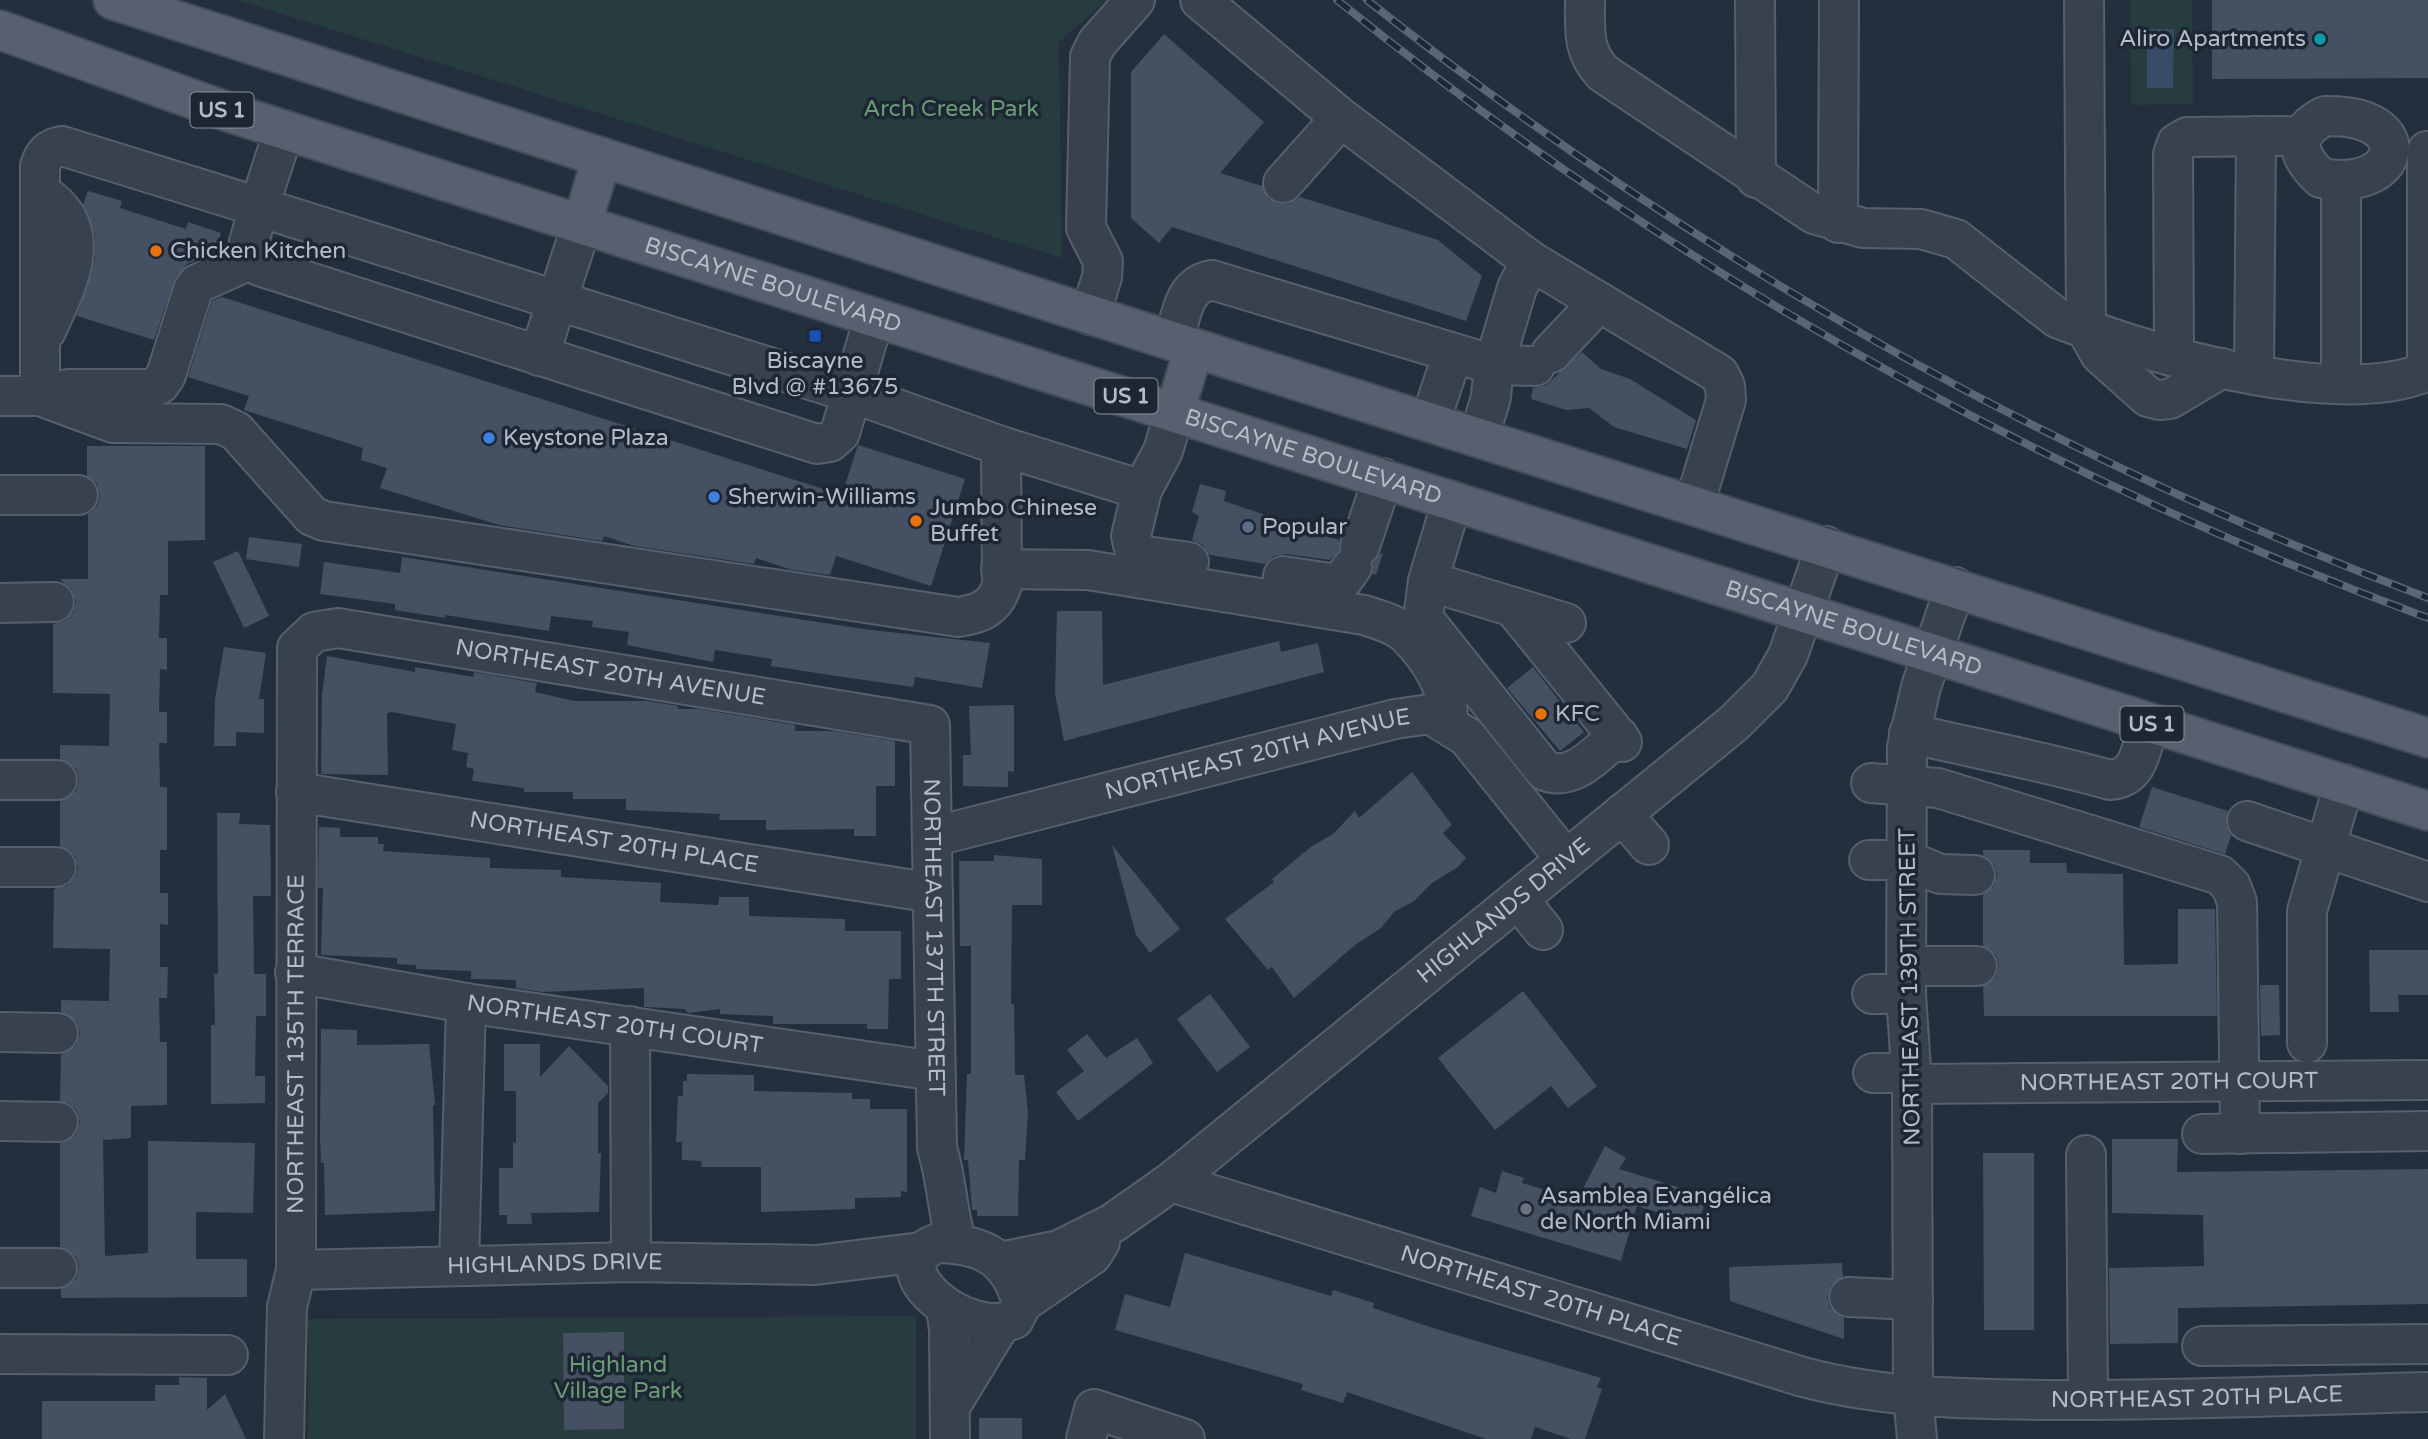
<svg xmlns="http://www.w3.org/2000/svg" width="2428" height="1439" viewBox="0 0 2428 1439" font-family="'Varela Round',sans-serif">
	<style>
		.green { fill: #263c3f }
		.water { fill: #394c67 }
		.building { fill: #455162 }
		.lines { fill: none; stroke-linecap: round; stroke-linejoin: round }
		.minor-casing { stroke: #565f6c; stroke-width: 42 }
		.major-casing { stroke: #414a57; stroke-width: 42 }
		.minor { stroke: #38414e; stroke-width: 38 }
		.major { stroke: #56606e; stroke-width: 38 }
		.rail-casing { stroke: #5a6575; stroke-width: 8 }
		.rail { stroke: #1d2633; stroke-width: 5; stroke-dasharray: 16; stroke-linecap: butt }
		.culture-dot { fill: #0f9aa8; stroke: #1d2633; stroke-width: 2.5 }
		.food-dot { fill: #e8710a; stroke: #1d2633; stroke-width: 2.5 }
		.transit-dot { fill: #1a4fb4; stroke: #1d2633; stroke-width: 2.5 }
		.shop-dot { fill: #3f7fe0; stroke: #1d2633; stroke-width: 2.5 }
		.service-dot { fill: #5c6f8a; stroke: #1d2633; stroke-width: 2.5 }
		.worship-dot { fill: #6b7280; stroke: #1d2633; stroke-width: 2.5 }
		.labels { text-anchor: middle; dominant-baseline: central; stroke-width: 7; stroke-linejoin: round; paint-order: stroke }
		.shield { fill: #1d2633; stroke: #878f9c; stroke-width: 2 }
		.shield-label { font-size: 21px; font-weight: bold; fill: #b4bcc9 }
		.poi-label { font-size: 23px; fill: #b4bcc9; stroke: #1d2633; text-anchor: start }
		.park-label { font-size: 23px; fill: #6b9a76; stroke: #1d2633 }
		.street-label { font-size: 23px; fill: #b4bcc9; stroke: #1d2633 }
	</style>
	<rect width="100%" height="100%" fill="#242f3e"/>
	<!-- green -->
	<path class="green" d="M 237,0 L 1106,0 L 1059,42 L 1062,258 Z
		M 2130,0 L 2192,0 L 2193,104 L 2131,105 Z
		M 916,1316 L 916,1439 L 308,1439 L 308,1319 Z"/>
	<!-- water -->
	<path class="water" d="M 2147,29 L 2174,29 L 2173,88 L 2147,88 Z"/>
	<!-- building -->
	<path class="building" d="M 2212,0 L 2428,0 L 2428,78 L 2212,79 Z
		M 1164,34 L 1264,122 L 1220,173 L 1262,186 L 1268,199 L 1278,204 L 1289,204 L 1300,197 L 1438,240 L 1482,276 L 1466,321 L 1172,227 L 1159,243 L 1131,218 L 1131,72 Z
		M 88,191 L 122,201 L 120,208 L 186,229 L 188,222 L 221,233 L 215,252 L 187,264 L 175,278 L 154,340 L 77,316 L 95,259 L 95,235 L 83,205 Z
		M 222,297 L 842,495 L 858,445 L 965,479 L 931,586 L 836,556 L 830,575 L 792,570 L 756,558 L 754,564 L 634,546 L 604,536 L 602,541 L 499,525 L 380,488 L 387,468 L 361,460 L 363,448 L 244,410 L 249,396 L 188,377 L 212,301 Z
		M 1582,352 L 1601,369 L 1630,379 L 1696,420 L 1687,449 L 1614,427 L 1589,408 L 1566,410 L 1531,399 L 1533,388 L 1546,385 Z
		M 87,446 L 205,446 L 205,540 L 168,541 L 168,595 L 160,595 L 159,638 L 167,638 L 167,670 L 160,669 L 159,712 L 167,712 L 167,743 L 159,743 L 160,787 L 167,787 L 167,850 L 160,850 L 160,893 L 168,893 L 168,925 L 160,924 L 160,967 L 168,967 L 167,998 L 159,998 L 160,1042 L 167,1042 L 167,1105 L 131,1106 L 131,1138 L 103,1140 L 105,1256 L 148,1253 L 148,1141 L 255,1143 L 253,1213 L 196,1212 L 196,1259 L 247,1259 L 247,1297 L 61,1298 L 61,1289 L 76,1279 L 79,1267 L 76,1257 L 60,1247 L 60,1143 L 76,1134 L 80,1122 L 77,1111 L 70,1104 L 60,1101 L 61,1054 L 76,1045 L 80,1033 L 77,1022 L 61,1012 L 61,1000 L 109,1001 L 110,949 L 53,948 L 54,889 L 67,886 L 75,877 L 78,868 L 75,856 L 60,846 L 60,801 L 76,791 L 79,779 L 76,769 L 60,759 L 60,745 L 109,746 L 110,694 L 53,693 L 53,624 L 66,620 L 73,612 L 76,602 L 72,590 L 60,579 L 88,579 L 88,514 L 97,506 L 100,496 L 97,484 L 87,476 Z
		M 1200,484 L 1226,491 L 1224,501 L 1339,540 L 1339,550 L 1330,560 L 1286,554 L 1274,556 L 1265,564 L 1210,555 L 1203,545 L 1192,540 L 1199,516 L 1192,512 Z
		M 249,537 L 302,544 L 299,567 L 246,559 Z
		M 238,551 L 269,616 L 244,628 L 213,562 Z
		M 1381,553 L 1383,553 L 1376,575 L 1372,574 L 1373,563 Z
		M 402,557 L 863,629 L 990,643 L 982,688 L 915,677 L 913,687 L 850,678 L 771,666 L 772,659 L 715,650 L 713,662 L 627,645 L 629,632 L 592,627 L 593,621 L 551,616 L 549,631 L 445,615 L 445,618 L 395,610 L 395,604 L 320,594 L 324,562 L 400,573 Z
		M 1057,611 L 1102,611 L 1103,685 L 1279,641 L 1281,652 L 1318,643 L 1324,672 L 1064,741 L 1055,693 Z
		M 224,647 L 266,653 L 259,699 L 264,699 L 264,733 L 236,732 L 236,746 L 214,746 L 215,699 Z
		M 327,656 L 415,672 L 415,667 L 473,677 L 474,672 L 537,683 L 535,692 L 574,701 L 648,701 L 678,706 L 678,709 L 699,709 L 795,725 L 795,731 L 834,731 L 895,741 L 895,786 L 876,786 L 876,836 L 854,836 L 854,829 L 766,830 L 766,820 L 719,820 L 720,814 L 626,810 L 626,799 L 573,799 L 573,792 L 524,792 L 524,788 L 472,781 L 474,769 L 466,767 L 468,753 L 452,750 L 456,724 L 392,712 L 387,713 L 388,775 L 321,774 L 322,695 Z
		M 1533,667 L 1584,732 L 1560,751 L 1507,688 Z
		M 1014,705 L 1014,772 L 1008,771 L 1008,787 L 963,786 L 963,755 L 971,755 L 969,706 Z
		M 1412,772 L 1452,825 L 1443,833 L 1466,858 L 1458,867 L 1432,883 L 1414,901 L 1394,912 L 1381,928 L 1355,945 L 1294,998 L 1272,967 L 1268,970 L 1225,919 L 1274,882 L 1272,879 L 1312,846 L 1333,834 L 1355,811 L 1359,818 Z
		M 2152,787 L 2228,811 L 2226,825 L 2231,836 L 2225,854 L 2139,827 Z
		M 217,813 L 240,813 L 239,824 L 270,825 L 271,896 L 253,896 L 254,974 L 266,974 L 266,1016 L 256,1016 L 255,1076 L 265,1076 L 265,1103 L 211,1104 L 211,1025 L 215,1025 L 214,974 L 218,974 Z
		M 319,827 L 340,828 L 340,837 L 378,837 L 378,844 L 384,844 L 383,851 L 490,858 L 490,868 L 561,870 L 561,877 L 661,883 L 660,902 L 718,905 L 719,897 L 749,897 L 749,916 L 845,919 L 845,931 L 901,931 L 901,979 L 889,979 L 888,1029 L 867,1029 L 867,1024 L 773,1024 L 773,1016 L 720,1014 L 720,1009 L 688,1013 L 685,1009 L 644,1007 L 644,988 L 542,992 L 516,988 L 516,980 L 471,979 L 471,971 L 416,969 L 416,965 L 397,964 L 397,958 L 321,955 L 323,888 L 318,888 Z
		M 1112,845 L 1180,929 L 1150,953 L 1136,935 Z
		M 1983,850 L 2030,850 L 2030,863 L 2066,863 L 2067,873 L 2123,874 L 2124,965 L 2178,964 L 2178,909 L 2215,909 L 2217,1016 L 1984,1016 L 1983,986 L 1996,977 L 1999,965 L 1996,955 L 1983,946 L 1983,895 L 1993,887 L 1997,875 L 1994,864 L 1983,855 Z
		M 994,855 L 1042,859 L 1042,905 L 1012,905 L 1011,1004 L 1014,1004 L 1015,1075 L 1024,1075 L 1028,1112 L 1025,1160 L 1019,1160 L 1018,1216 L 977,1216 L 977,1210 L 972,1210 L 968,1160 L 964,1160 L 967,1074 L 971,1074 L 971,946 L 960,946 L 959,861 L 994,861 Z
		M 2369,950 L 2428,950 L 2428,995 L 2398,995 L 2399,1012 L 2370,1012 Z
		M 2260,985 L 2279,985 L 2280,1035 L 2261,1036 Z
		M 1523,991 L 1597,1086 L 1568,1108 L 1551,1086 L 1495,1130 L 1438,1058 Z
		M 1210,994 L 1250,1047 L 1217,1072 L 1177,1019 Z
		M 321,1029 L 357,1030 L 357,1045 L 429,1044 L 435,1105 L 433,1105 L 435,1211 L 325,1215 L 324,1163 L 321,1163 L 320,1137 Z
		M 1087,1034 L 1106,1058 L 1137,1038 L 1153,1063 L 1078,1121 L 1056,1092 L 1084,1071 L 1067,1050 Z
		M 504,1044 L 540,1044 L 540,1077 L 569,1046 L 608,1086 L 608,1093 L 598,1103 L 598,1153 L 601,1153 L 599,1212 L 531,1213 L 532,1224 L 507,1224 L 507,1215 L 499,1215 L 499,1168 L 513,1168 L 513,1142 L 516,1143 L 516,1091 L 504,1091 Z
		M 687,1074 L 754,1075 L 754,1091 L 852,1093 L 852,1099 L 870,1099 L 870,1109 L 907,1109 L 907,1192 L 901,1191 L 901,1197 L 855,1198 L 855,1209 L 761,1212 L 761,1167 L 701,1167 L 702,1161 L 682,1160 L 682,1142 L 676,1142 L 678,1096 L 683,1096 L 683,1081 L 687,1081 Z
		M 2112,1139 L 2178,1139 L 2177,1172 L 2428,1169 L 2428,1304 L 2178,1308 L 2178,1343 L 2110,1344 L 2109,1268 L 2204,1266 L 2203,1215 L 2112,1213 Z
		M 1605,1146 L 1626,1158 L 1619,1169 L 1707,1196 L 1698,1225 L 1637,1206 L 1621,1261 L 1471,1216 L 1480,1187 L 1496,1193 L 1502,1171 L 1524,1178 L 1522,1183 L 1577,1200 Z
		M 1983,1153 L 2034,1153 L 2034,1330 L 1984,1330 Z
		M 1185,1253 L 1331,1296 L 1333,1290 L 1374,1303 L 1373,1308 L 1433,1328 L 1601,1378 L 1597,1387 L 1602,1389 L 1601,1392 L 1585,1439 L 1571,1439 L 1535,1427 L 1531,1439 L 1486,1439 L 1347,1392 L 1343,1403 L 1301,1390 L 1303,1384 L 1115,1330 L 1125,1294 L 1170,1307 Z
		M 1842,1263 L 1843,1277 L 1831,1285 L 1827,1297 L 1830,1308 L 1844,1318 L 1844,1339 L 1730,1301 L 1729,1267 Z
		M 624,1332 L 624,1429 L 564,1430 L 563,1333 Z
		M 179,1377 L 207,1378 L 207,1410 L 225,1394 L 246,1439 L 42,1439 L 42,1401 L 155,1401 L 155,1385 L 179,1385 Z
		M 979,1418 L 1022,1418 L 1022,1439 L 979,1439 Z"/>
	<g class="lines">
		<defs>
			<g id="minor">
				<path d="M 1200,0 L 1341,118 L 1531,261 L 1719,374 L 1725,386 L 1726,400 L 1694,505"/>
				<path d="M 1585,0 C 1585,29 1582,51 1603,73 L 1814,214 L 1863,228 L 1921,229 L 1956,239 L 2057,318 L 2086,329 L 2100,354 L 2148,397 L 2159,400 L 2170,399 L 2222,368"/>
				<path d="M 1755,0 L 1756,178"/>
				<path d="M 2084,0 L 2086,329 C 2171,360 2344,408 2428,371"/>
				<path d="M 2325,116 C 2420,114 2403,193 2321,178 C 2295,154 2292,133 2325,116 Z"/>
				<path d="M 2427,151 L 2427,371"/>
				<path d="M 1283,183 L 1341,118"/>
				<path d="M 41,193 C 99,229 67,284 46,331"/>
				<path d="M 1838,223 L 1839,0"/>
				<path d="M 1090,315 L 1102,277 L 1103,261 L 1086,228 L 1090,57 L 1097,43 L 1135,0"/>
				<path d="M 1174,341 C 1181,316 1183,285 1212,280 L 1494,365 L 1535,366"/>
				<path d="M 1551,353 L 1599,302"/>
				<path d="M 2174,355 L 2173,154 L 2177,143 L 2187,137 L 2301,136"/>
				<path d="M 539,356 L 582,224"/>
				<path d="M 2254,375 L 2256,136"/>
				<path d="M 2341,383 L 2341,182"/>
				<path d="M 48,394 L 68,389 L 150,389 L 160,384 L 166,375 L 193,290 L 197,284 L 252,259"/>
				<path d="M 0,396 L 40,396 L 40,166 C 44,154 49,148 62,146 L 259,207 L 284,130"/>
				<path d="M 40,396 L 113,423 L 221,424 L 236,431 L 312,516 L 324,521 L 958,617 C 980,614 995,608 1002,585 L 1001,446 L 852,393 L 259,207 L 249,242 L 252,259 L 259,266 L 817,444 L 830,442 L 840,433 L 874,318"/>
				<path d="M 1430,422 L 1453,353"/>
				<path d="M 1479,437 L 1491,397 L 1494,365 L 1517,288 L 1531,261"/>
				<path d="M 1001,446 L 1142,490 L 1163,451 L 1175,411"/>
				<path d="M 1142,490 L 1131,536 L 1134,549 L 1146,556 L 1189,562"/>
				<path d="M 0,495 L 78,495"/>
				<path d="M 1452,501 L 1428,581 L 1423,618 L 1545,771 C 1574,782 1597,753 1618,736"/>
				<path d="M 1360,546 L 1383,478"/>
				<path d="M 1001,569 L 1088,570 L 1364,615 C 1379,620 1397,624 1408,636 C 1430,658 1452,692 1447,723"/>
				<path d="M 1283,576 L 1330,583 L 1342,581 L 1352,567"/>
				<path d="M 1428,581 L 1566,623"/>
				<path d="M 0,603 L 54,602"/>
				<path d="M 1513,607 L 1622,742"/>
				<path d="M 1909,733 C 1976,749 2043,761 2110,780 C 2140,778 2141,748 2149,723"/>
				<path d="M 0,780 L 57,780"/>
				<path d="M 1871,783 L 1938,788 L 2220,875 L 2231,886 L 2237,902 L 2240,1134"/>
				<path id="s1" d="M 296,792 L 933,893"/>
				<path d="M 1622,814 L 1649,845"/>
				<path d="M 2247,821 L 2428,882"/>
				<path id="s2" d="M 932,837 L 1395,719 L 1430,714 L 1467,737 L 1566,860"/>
				<path d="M 1869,860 L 1907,860 L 1940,874 L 1975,875"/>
				<path d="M 0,867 L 56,867"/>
				<path d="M 1518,899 L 1543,930"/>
				<path d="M 1907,966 L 1977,966"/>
				<path id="s3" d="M 295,973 L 466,1003 L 935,1071"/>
				<path d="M 1872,994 L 1906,994"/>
				<path d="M 630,1026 L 631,1262"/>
				<path d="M 0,1032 L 58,1033"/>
				<path d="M 2307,1043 L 2307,911 L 2344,784"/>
				<path d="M 1873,1073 L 1911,1073"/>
				<path id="s4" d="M 1912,1084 L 2428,1080"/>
				<path d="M 0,1121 L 58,1122"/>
				<path d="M 2202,1134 L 2428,1131"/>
				<path d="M 2086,1155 L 2088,1400"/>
				<path id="s5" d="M 1171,1182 L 1803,1377 C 1882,1398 1964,1399 2045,1400 C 2173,1401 2301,1395 2428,1392"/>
				<path d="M 938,1243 C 984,1244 1009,1258 1022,1303 L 1014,1319 C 968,1341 874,1266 938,1243 Z"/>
				<path id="s6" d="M 1000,1262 L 1059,1250 L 1113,1223 L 1171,1182 L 1734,723 L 1770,687 L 1788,655 L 1826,546"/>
				<path d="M 459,1266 L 466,1003"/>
				<path d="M 0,1268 L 57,1268"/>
				<path id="s7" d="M 296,1270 L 631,1262 L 816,1265 L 921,1252"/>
				<path d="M 1849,1297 L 1913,1300"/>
				<path d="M 1022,1303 L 1092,1255 L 1100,1242"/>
				<path d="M 946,1307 L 949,1330 L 950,1439"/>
				<path d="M 2202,1346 L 2428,1344"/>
				<path d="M 0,1354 L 228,1355"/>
				<path d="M 951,1405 L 1001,1323"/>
				<path id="s8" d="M 284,1439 L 287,1307 L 296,1270 L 297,648 L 314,632 L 338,628 L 930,725 L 937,1148 C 947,1180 947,1212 957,1244"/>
				<path d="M 1086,1439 L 1094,1409 L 1185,1439"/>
				<path d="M 1917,1439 L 1913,1394 L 1912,1084 L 1906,994 L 1907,747 L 1921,687 L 1955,587"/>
			</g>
			<g id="major">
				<path d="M 113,0 L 1194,348 L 2428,738"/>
				<path id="s9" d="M 0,30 L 234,114 L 2428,811"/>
				<path d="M 582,224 L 602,157"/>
				<path d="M 1175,411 L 1194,348"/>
			</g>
		</defs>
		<!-- minor casing -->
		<use href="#minor" class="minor-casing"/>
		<!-- major casing -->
		<use href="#major" class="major-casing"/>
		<!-- minor -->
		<use href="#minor" class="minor"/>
		<!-- major -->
		<use href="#major" class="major"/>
		<defs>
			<path id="rail" d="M 1337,0 C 1666,265 2032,472 2428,618
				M 1367,0 C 1688,254 2044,454 2428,598"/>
		</defs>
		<!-- rail casing -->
		<use href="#rail" class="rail-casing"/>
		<!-- rail -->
		<use href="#rail" class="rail"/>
	</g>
	<!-- markers -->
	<circle class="culture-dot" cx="2320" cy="39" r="7"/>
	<g class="food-dot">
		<circle cx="156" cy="251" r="7"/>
		<circle cx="916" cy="521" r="7"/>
		<circle cx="1541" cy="714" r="7"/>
	</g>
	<rect class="transit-dot" x="808" y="329" width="14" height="14" rx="3.5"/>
	<g class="shop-dot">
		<circle cx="489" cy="438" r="7"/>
		<circle cx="714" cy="497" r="7"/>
	</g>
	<circle class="service-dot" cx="1248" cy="527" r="7"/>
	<circle class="worship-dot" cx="1526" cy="1209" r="7"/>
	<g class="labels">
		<!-- shield labels -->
		<g class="shield">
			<rect x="190.5" y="92.5" width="63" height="35" rx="5"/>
			<rect x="1094.5" y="378.5" width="63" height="35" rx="5"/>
			<rect x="2120.5" y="706.5" width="63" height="35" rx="5"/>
		</g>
		<g class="shield-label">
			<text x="222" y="110">US 1</text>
			<text x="1126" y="396">US 1</text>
			<text x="2152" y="724">US 1</text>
		</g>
		<!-- poi labels -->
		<g class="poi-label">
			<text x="2306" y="39" text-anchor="end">Aliro Apartments</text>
			<text x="170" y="251">Chicken Kitchen</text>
			<text x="815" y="361" text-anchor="middle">Biscayne<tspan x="815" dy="26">Blvd @ #13675</tspan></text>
			<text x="503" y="438">Keystone Plaza</text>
			<text x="728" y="497">Sherwin-Williams</text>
			<text x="930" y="508">Jumbo Chinese<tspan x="930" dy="26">Buffet</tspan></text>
			<text x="1262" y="527">Popular</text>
			<text x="1555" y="714">KFC</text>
			<text x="1540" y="1196">Asamblea Evangélica<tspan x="1540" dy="26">de North Miami</tspan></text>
		</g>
		<!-- park labels -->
		<g class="park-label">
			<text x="951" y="109">Arch Creek Park</text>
			<text x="618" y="1365">Highland<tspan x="618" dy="26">Village Park</tspan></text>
		</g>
		<!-- street labels -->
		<g class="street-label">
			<text stroke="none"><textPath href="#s9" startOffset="814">BISCAYNE BOULEVARD</textPath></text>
			<text stroke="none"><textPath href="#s9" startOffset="1381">BISCAYNE BOULEVARD</textPath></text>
			<text stroke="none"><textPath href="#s9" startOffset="1948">BISCAYNE BOULEVARD</textPath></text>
			<text stroke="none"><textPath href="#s8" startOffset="1116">NORTHEAST 20TH AVENUE</textPath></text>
			<text stroke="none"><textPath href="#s2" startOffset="336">NORTHEAST 20TH AVENUE</textPath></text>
			<text stroke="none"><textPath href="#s1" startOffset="322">NORTHEAST 20TH PLACE</textPath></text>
			<text stroke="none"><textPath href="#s6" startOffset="621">HIGHLANDS DRIVE</textPath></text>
			<text stroke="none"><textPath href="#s8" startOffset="1652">NORTHEAST 137TH STREET</textPath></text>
			<text transform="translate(1910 987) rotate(-91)">NORTHEAST 139TH STREET</text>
			<text stroke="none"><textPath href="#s3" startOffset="324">NORTHEAST 20TH COURT</textPath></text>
			<text stroke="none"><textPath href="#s8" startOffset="396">NORTHEAST 135TH TERRACE</textPath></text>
			<text stroke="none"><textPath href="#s4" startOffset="257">NORTHEAST 20TH COURT</textPath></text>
			<text stroke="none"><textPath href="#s7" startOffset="259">HIGHLANDS DRIVE</textPath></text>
			<text stroke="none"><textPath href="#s5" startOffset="387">NORTHEAST 20TH PLACE</textPath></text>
			<text stroke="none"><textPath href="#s5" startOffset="1057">NORTHEAST 20TH PLACE</textPath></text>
		</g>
	</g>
</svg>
